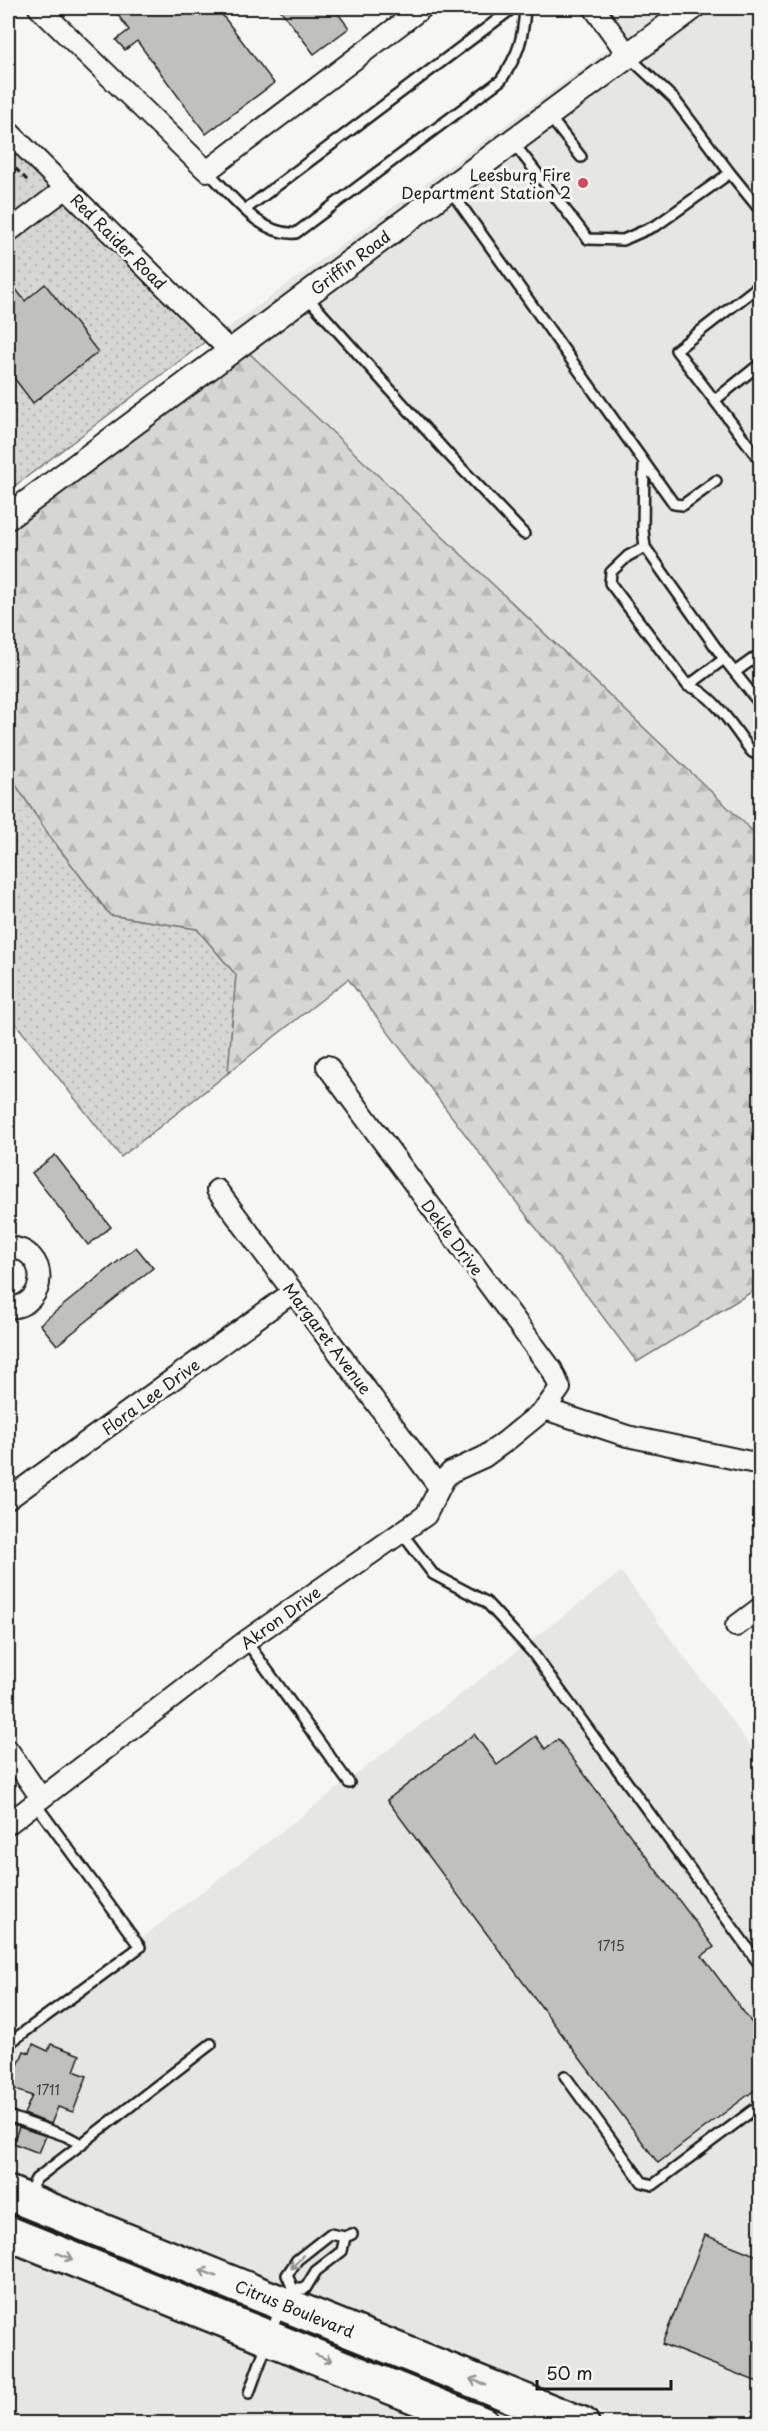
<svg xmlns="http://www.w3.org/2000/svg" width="768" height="2431" viewBox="0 0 768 2431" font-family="'Playpen Sans',sans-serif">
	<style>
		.built { fill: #e6e6e2 }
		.grass { fill: url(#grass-dots); stroke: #797977; stroke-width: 1.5 }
		.forest { fill: url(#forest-firs); stroke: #797977; stroke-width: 1.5 }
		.building { fill: #c0c0bd; stroke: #1c1c1c; stroke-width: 1.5 }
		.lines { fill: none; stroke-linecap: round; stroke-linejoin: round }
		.service-casing { stroke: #1c1c1c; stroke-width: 14 }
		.minor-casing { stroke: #1c1c1c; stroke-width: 24 }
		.tertiary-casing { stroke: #1c1c1c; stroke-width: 28 }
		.trunk-casing { stroke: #1c1c1c; stroke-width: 38 }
		.path { stroke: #1c1c1c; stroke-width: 3; stroke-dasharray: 6 4.5; stroke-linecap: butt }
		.service { stroke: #f6f6f2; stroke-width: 9 }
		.minor { stroke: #f6f6f2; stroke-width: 20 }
		.tertiary { stroke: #f6f6f2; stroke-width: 24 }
		.trunk { stroke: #f6f6f2; stroke-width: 33 }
		.oneway { stroke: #949492 }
		.poi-dot { fill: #d1495b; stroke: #f6f6f2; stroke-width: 2 }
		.labels { text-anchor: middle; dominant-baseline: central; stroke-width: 6; stroke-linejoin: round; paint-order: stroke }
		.number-label { font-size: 14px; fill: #454544 }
		.poi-label { font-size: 16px; fill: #1c1c1c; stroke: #f6f6f2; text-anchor: end }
		.street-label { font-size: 16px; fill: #1c1c1c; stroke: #f6f6f2 }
	</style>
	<defs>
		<pattern id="grass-dots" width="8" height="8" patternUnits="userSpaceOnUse" patternTransform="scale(1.5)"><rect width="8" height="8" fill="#d6d6d2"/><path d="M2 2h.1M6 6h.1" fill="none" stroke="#b7b7b4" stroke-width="1.8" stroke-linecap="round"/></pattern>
		<pattern id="forest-firs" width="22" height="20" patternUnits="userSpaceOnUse" patternTransform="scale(1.5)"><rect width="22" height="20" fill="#d6d6d2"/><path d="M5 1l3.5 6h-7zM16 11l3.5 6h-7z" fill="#b7b7b4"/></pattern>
	</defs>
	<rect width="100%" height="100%" fill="#f6f6f2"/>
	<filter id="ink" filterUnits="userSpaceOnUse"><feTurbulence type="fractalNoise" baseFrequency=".0167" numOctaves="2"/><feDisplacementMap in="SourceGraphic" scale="12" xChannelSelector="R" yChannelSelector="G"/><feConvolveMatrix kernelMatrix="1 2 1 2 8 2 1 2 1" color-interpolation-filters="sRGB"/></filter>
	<g filter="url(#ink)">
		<!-- built -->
		<path class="built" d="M 600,8 L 674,8 L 232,337 L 225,330 L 623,39 Z
			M 709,8 L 760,8 L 760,838 L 247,351 Z
			M 621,1572 L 760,1759 L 760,2423 L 627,2423 L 8,2173 L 8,2040 Z
			M 8,2246 L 451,2423 L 8,2423 Z"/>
		<!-- grass -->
		<path class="grass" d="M 8,138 L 214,335 L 8,491 Z
			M 8,773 L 49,835 L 110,915 L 197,929 L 236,975 L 228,1073 L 121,1157 L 8,1014 Z"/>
		<!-- forest -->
		<path class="forest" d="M 247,351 L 760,838 L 760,1290 L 758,1288 L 637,1362 L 348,979 L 228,1073 L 236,975 L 197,929 L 110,915 L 49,835 L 8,773 L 8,530 Z"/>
		<!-- building -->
		<path class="building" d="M 113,8 L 217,8 L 274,83 L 206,134 L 137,41 L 125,50 L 116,40 L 129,30 Z
			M 279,8 L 334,8 L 349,28 L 314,54 Z
			M 8,279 L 25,301 L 45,284 L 98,352 L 33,403 L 8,370 Z
			M 55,1155 L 111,1227 L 88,1245 L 32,1173 Z
			M 136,1247 L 153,1268 L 57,1345 L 40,1324 Z
			M 474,1734 L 497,1765 L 536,1736 L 545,1749 L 558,1739 L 714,1947 L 702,1956 L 760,2034 L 760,2086 L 658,2163 L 387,1800 Z
			M 33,2044 L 48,2051 L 51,2044 L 80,2055 L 74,2071 L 87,2076 L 73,2112 L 58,2107 L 51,2124 L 24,2114 L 32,2096 L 9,2087 L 24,2051 L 30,2053 Z
			M 19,2127 L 46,2136 L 39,2153 L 13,2143 Z
			M 705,2235 L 760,2257 L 760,2383 L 662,2344 Z"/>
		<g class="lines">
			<defs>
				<path id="service" d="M 549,116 L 581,157
					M 512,141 L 588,239 L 623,240 L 657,225 L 730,173 L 674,99 L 629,57
					M 207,171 C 232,195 259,236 296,233 L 501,80 C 519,54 523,39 525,8
					M 730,173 L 760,210
					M 450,190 L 674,504 L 683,505 L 716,481
					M 246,209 L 513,8
					M 760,285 L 676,350 L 760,460
					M 307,297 L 447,453 L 524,534
					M 715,400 L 760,364
					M 644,463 L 643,530 L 645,547 L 724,659 L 688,686 L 610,583 L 611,572 L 628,556 L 645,547
					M 724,659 L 760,704
					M 735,672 L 760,654
					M 688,686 C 712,691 737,733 752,752 L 760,756
					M 401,1532 L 433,1574 L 486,1602 L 532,1652 L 760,1965
					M 246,1641 L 349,1783
					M 8,2044 L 140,1947 L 35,1803
					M 565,2076 L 642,2182 L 653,2185 L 760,2105
					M 8,2116 L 66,2136 L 81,2144
					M 27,2196 L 36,2179 L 211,2044
					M 345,2237 L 342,2251 L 316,2271 L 305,2289 L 293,2289 L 287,2275 L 297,2260 L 330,2234 L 345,2237 L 352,2234
					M 249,2393 L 280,2308"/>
				<path id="minor" d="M 39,8 L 207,171 L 422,8
					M 594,8 L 628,55
					M 8,131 L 230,351
					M 8,232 L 65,189
					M 217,1190 L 439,1487
					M 8,1247 C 51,1249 49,1307 8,1308
					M 545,1409 L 627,1436 L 760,1464
					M 8,1499 L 293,1292
					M 736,1626 L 760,1608
					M 8,1750 L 41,1798
					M 8,1824 L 246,1641 L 426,1515 L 444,1479 L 451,1472 L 484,1457 L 506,1441 L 545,1409 L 560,1388 L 552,1370 L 327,1066"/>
				<path id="tertiary" d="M 8,517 L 692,8"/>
				<path id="trunk" d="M 8,2193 L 582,2424
					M 8,2233 L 483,2424"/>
			</defs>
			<!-- service casing -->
			<use href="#service" class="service-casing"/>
			<!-- minor casing -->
			<use href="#minor" class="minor-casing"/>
			<!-- tertiary casing -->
			<use href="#tertiary" class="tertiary-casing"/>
			<!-- trunk casing -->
			<use href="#trunk" class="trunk-casing"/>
			<!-- path -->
			<path class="path" d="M 8,161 L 28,181"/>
			<!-- service -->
			<use href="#service" class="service"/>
			<!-- minor -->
			<use href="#minor" class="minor"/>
			<!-- tertiary -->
			<use href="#tertiary" class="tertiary"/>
			<!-- trunk -->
			<use href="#trunk" class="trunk"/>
		</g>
		<!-- one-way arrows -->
		<defs><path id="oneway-shaft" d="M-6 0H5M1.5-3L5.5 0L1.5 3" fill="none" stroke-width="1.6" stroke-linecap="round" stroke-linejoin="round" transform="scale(1.5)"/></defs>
		<g class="oneway">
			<use href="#oneway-shaft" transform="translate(65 2256) rotate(21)"/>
			<use href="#oneway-shaft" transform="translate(297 2262) rotate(131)"/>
			<use href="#oneway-shaft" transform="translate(208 2273) rotate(-158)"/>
			<use href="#oneway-shaft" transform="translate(324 2358) rotate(22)"/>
			<use href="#oneway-shaft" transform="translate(478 2382) rotate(-158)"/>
		</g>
	</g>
	<!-- markers -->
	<circle class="poi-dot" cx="583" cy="183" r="6"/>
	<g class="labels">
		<!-- number labels -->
		<g class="number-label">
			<text x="611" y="1945">1715</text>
			<text x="48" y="2089">1711</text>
		</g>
		<!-- poi labels -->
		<g class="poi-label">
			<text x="571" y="174">Leesburg Fire<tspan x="571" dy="18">Department Station 2</tspan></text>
		</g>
		<!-- street labels -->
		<g class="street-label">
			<text transform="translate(119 241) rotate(45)">Red Raider Road</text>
			<text transform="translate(350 262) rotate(-37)">Griffin Road</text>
			<text transform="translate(453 1237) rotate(53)">Dekle Drive</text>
			<text transform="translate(328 1338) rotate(53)">Margaret Avenue</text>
			<text transform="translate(150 1396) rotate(-36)">Flora Lee Drive</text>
			<text transform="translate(280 1617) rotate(-36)">Akron Drive</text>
			<text transform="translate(295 2308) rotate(22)">Citrus Boulevard</text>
		</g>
	</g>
	<!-- margin -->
	<rect width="768" height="2431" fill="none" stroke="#f6f6f2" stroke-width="30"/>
	<rect x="15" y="15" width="738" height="2401" fill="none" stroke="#1c1c1c" stroke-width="2" filter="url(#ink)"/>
	<!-- scale -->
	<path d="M537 2380v9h134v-9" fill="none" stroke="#1c1c1c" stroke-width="3"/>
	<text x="546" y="2380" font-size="18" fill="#1c1c1c" stroke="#f6f6f2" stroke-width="4.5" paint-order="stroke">50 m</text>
</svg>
